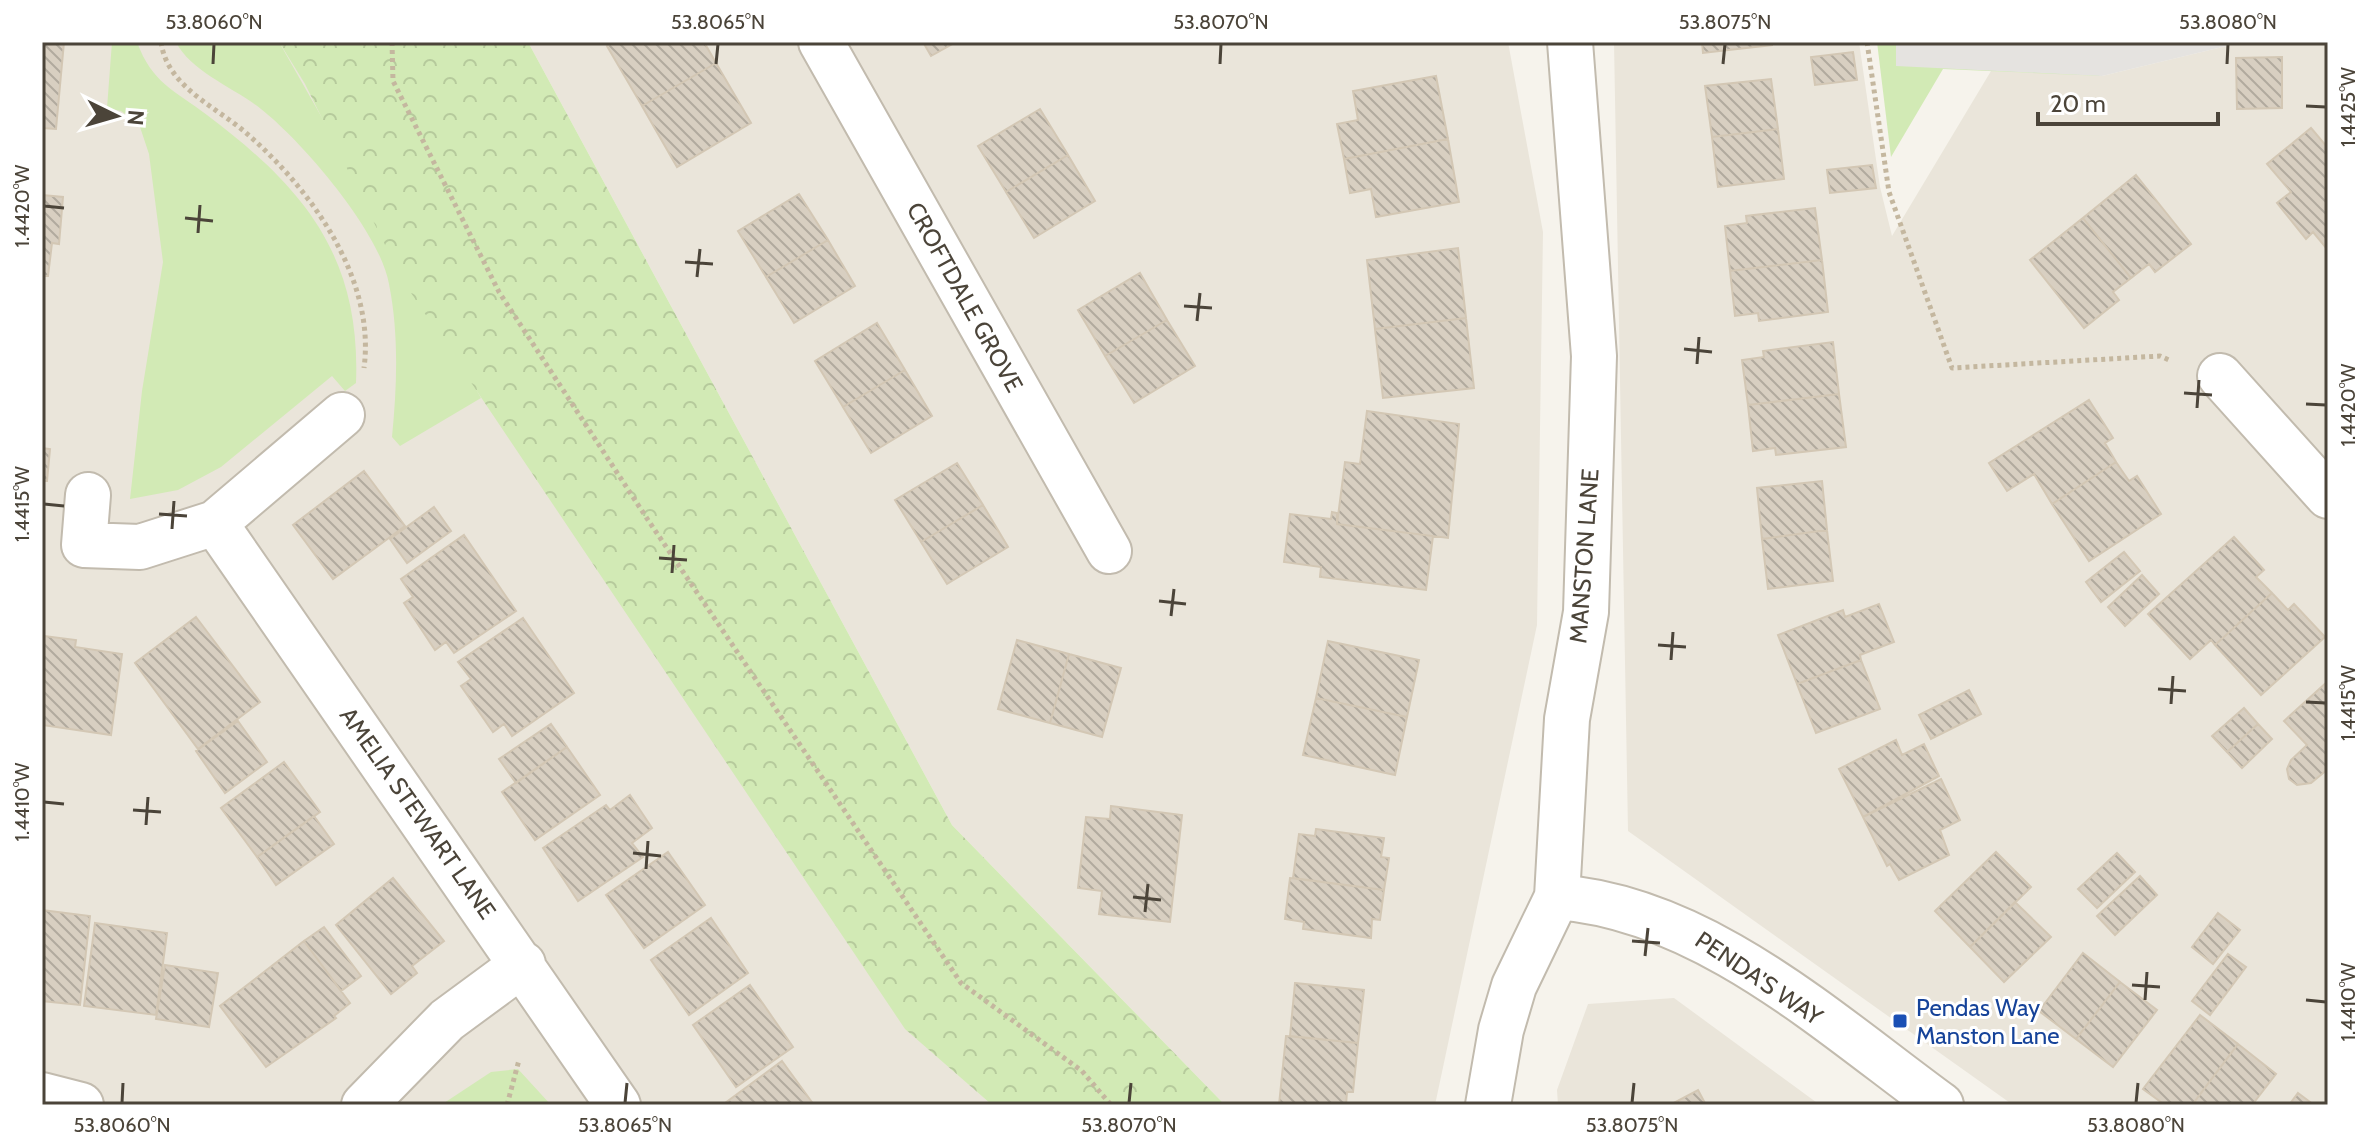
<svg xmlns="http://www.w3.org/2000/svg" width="2370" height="1147" viewBox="0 0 2370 1147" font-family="Cabin,sans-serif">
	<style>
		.residential { fill: #eae5da }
		.green { fill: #d2eab5 }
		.forest { fill: url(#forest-crowns) }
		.parking { fill: #e5e3e0 }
		.building { fill: url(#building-back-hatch); stroke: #d3c7b4; stroke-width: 2 }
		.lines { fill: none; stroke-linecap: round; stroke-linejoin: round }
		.minor-casing { stroke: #c2bbae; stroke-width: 48 }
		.tertiary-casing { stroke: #c2bbae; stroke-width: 48 }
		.path { stroke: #c4b79f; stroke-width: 5; stroke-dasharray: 4 4; stroke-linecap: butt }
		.minor { stroke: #fff; stroke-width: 44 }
		.tertiary { stroke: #fff; stroke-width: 44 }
		.ticks { fill: none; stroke: #4b4439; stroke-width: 3 }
		.transit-dot { fill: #1a4fb4; stroke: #fff; stroke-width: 3 }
		.labels { text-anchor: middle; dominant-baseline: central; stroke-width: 6; stroke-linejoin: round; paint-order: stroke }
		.street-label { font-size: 24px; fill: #4b4439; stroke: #fff }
		.transit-label { font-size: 24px; fill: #164399; stroke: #fff; text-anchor: start }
		.neatline { fill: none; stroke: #4b4439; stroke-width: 3 }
		.ticks-label { font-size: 20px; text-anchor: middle; fill: #4b4439 }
	</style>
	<defs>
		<pattern id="forest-crowns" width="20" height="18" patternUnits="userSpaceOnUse" patternTransform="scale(2)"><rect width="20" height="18" fill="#d2eab5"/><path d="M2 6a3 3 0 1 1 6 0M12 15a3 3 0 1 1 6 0" fill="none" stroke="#b6ca9c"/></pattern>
		<pattern id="building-back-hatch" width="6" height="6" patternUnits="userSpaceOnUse" patternTransform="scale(2)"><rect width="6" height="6" fill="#d8cfc1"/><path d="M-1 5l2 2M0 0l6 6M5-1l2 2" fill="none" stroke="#b1aa9e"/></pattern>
	</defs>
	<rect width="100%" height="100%" fill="#f6f3ec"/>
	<!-- residential -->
	<path class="residential" d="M 42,42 L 279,42 L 905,1028 L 992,1105 L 42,1105 Z
		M 528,42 L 1508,42 L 1543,232 L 1537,625 L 1435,1105 L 1225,1105 L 952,825 Z
		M 1614,42 L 1859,42 L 1880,187 L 1892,236 L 1991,71 L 2102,76 L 2243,42 L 2328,42 L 2328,1105 L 2013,1105 L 1628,831 Z
		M 1674,998 L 1820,1105 L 1558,1105 L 1557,1090 L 1588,1004 Z"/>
	<!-- green -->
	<path class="green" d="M 112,42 L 137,42 C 152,83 174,90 207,115 C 304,188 361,256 356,383 L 345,391 L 332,376 L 221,467 L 178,490 L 130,499 L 142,391 L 163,262 L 149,154 L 139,124 L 121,111 L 107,108 Z
		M 176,42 L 279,42 L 481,398 L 400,446 L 392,437 C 397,386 399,334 389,284 C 380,232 303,142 261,109 C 235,88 191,72 176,42 Z
		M 1877,42 L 1975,42 L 2102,76 L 1943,69 L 1891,157 Z
		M 518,1069 L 551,1105 L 441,1105 L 491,1072 Z"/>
	<!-- forest -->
	<path class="forest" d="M 279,42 L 528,42 L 952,825 L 1225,1105 L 992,1105 L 905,1029 L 403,281 L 305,84 Z"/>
	<!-- parking -->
	<path class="parking" d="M 1896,42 L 2243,42 L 2102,76 L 1896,66 Z"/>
	<!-- building -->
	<path class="building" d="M 42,42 L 64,42 L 56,129 L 42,128 Z
		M 614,42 L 704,42 L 716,63 L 642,106 L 607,46 Z
		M 923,42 L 956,42 L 931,56 Z
		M 1702,42 L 1772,42 L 1772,45 L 1703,53 Z
		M 1853,52 L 1857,80 L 1815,85 L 1811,57 Z
		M 2282,57 L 2282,108 L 2237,109 L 2236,58 Z
		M 716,63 L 751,123 L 677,167 L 642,106 Z
		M 1436,76 L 1448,139 L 1344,159 L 1337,124 L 1358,120 L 1353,91 Z
		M 1771,79 L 1778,129 L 1712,137 L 1705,86 Z
		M 1040,109 L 1068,155 L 1006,192 L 978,146 Z
		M 2311,128 L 2328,148 L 2327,249 L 2313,232 L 2306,239 L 2277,203 L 2291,192 L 2267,164 Z
		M 1778,129 L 1784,179 L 1718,187 L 1712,137 Z
		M 1448,139 L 1459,202 L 1376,217 L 1371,189 L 1350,193 L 1344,159 Z
		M 1068,155 L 1095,201 L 1034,238 L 1006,192 Z
		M 1872,165 L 1876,188 L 1830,193 L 1827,170 Z
		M 2136,175 L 2191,244 L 2155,272 L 2149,264 L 2131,278 L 2083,218 Z
		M 799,194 L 828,240 L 766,277 L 738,231 Z
		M 42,195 L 63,197 L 59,244 L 52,243 L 48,276 L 42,276 Z
		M 1815,208 L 1822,260 L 1730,271 L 1725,226 L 1747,223 L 1746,216 Z
		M 2083,218 L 2131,278 L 2113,292 L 2119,300 L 2084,328 L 2030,260 Z
		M 828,240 L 855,286 L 794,323 L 766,277 Z
		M 1458,248 L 1466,318 L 1375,329 L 1367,260 Z
		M 1822,260 L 1828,312 L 1759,321 L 1758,313 L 1735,316 L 1730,271 Z
		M 1140,273 L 1167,320 L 1105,356 L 1078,310 Z
		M 1466,318 L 1474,388 L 1383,398 L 1375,329 Z
		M 1167,320 L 1195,366 L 1134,403 L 1105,356 Z
		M 877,323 L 905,370 L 843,407 L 815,361 Z
		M 1833,342 L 1839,394 L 1748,405 L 1742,360 L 1764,357 L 1763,351 Z
		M 905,370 L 932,416 L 871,453 L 843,407 Z
		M 1839,394 L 1846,447 L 1776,455 L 1775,448 L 1753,451 L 1748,405 Z
		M 2089,400 L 2113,438 L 2105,443 L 2116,462 L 2052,504 L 2034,474 L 2007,491 L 1989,463 Z
		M 1367,411 L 1459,424 L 1448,538 L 1337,524 L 1345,462 L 1360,464 Z
		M 42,448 L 50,449 L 47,481 L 42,481 Z
		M 2116,462 L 2129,481 L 2137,476 L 2161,514 L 2089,561 L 2052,504 Z
		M 957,463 L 983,505 L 921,542 L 895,500 Z
		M 364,471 L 405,526 L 333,579 L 293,525 Z
		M 1822,481 L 1827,530 L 1762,539 L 1757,488 Z
		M 983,505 L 1008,547 L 947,584 L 921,542 Z
		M 434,507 L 451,531 L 407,563 L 390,539 Z
		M 1332,512 L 1337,513 L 1337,524 L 1433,536 L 1426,590 L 1320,577 L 1321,567 L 1284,562 L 1290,514 L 1331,519 Z
		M 1827,530 L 1833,581 L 1768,589 L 1762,539 Z
		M 464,535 L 516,611 L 454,653 L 446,642 L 435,650 L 404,603 L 413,597 L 401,579 Z
		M 2234,537 L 2264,570 L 2256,577 L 2272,593 L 2215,645 L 2211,640 L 2190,659 L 2148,614 Z
		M 2124,552 L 2140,571 L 2101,602 L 2086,582 Z
		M 2142,575 L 2159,594 L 2125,626 L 2108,607 Z
		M 2272,593 L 2288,610 L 2294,604 L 2325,637 L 2261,695 L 2215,645 Z
		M 1879,604 L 1894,642 L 1860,655 L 1861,660 L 1797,684 L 1778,635 L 1843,610 L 1845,617 Z
		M 196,617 L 260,702 L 198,749 L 135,663 Z
		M 523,618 L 574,693 L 512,736 L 504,724 L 493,732 L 461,686 L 471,679 L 458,662 Z
		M 44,636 L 76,640 L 75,647 L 122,654 L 111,735 L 42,725 Z
		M 1017,640 L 1069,654 L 1050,723 L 998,709 Z
		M 1328,641 L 1419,660 L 1407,717 L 1316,698 Z
		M 1069,654 L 1121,668 L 1102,737 L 1050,723 Z
		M 1861,660 L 1880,709 L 1816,733 L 1797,684 Z
		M 2328,681 L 2328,769 L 2311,783 L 2297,785 L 2289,779 L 2287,769 L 2291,760 L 2307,745 L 2284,721 Z
		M 1969,690 L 1981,714 L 1931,739 L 1919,715 Z
		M 1316,698 L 1407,717 L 1395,775 L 1303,755 Z
		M 2244,708 L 2258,724 L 2227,752 L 2212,736 Z
		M 238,721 L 267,762 L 225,793 L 196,751 Z
		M 551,724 L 567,747 L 516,783 L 499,759 Z
		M 2258,724 L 2272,739 L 2242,768 L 2227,752 Z
		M 1896,740 L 1902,755 L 1924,744 L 1939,776 L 1863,817 L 1839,769 Z
		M 567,747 L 600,795 L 535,840 L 502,792 Z
		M 284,762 L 320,812 L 257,857 L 221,808 Z
		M 1941,779 L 1960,820 L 1940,830 L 1949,855 L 1899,880 L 1890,864 L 1887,866 L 1863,817 Z
		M 630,795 L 652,828 L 632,843 L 643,857 L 578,901 L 543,848 L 606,805 L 610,810 Z
		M 1111,806 L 1182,815 L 1170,922 L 1099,914 L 1102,891 L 1078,888 L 1086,817 L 1110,819 Z
		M 314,816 L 334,844 L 276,885 L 257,857 Z
		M 1316,829 L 1384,838 L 1381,857 L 1389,858 L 1384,890 L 1293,878 L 1299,834 L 1315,836 Z
		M 668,852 L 705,905 L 644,948 L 606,895 Z
		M 1996,852 L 2031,887 L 1970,947 L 1935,911 Z
		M 2117,853 L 2135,872 L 2097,908 L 2078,889 Z
		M 2140,876 L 2157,895 L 2115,935 L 2097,916 Z
		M 393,878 L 444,941 L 412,966 L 417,973 L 391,994 L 336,925 Z
		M 1290,878 L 1384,890 L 1380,920 L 1372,919 L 1371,938 L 1303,929 L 1304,922 L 1285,919 Z
		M 2015,902 L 2051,937 L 2004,982 L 1970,947 Z
		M 42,910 L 90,916 L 80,1005 L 42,1001 Z
		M 2218,913 L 2240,930 L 2213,964 L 2192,947 Z
		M 711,918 L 748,973 L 689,1015 L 651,960 Z
		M 95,923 L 167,933 L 156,1015 L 84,1006 Z
		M 324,927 L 361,976 L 341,991 L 304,941 Z
		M 304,941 L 350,1003 L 334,1016 L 336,1018 L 266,1067 L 220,1006 Z
		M 2083,953 L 2120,982 L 2076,1039 L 2039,1011 Z
		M 2228,954 L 2246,967 L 2210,1015 L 2192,1001 Z
		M 165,965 L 218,973 L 209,1027 L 156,1019 Z
		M 2120,982 L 2157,1010 L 2113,1067 L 2076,1039 Z
		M 1295,983 L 1364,990 L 1358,1043 L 1290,1036 Z
		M 750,985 L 793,1047 L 736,1087 L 693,1025 Z
		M 2200,1015 L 2238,1044 L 2192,1105 L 2165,1105 L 2143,1089 Z
		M 1286,1036 L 1358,1043 L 1353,1092 L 1347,1092 L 1346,1105 L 1279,1105 Z
		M 2238,1044 L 2276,1074 L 2252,1105 L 2192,1105 Z
		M 782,1061 L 814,1105 L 726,1105 L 725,1103 Z
		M 1698,1090 L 1706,1105 L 1670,1105 Z
		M 2298,1093 L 2314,1105 L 2289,1105 Z"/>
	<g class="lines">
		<defs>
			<path id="minor" d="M 821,42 L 1109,551
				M 2220,376 L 2328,496
				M 88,495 L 84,545 L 140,547 L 215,523 L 342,415
				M 215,523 L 618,1105
				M 1557,897 C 1703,908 1826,1021 1941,1105
				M 42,1095 L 81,1105
				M 364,1105 L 447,1020 L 523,964"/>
			<path id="tertiary" d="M 1488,1105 L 1501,1030 L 1514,986 L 1557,897 L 1567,719 L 1586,612 L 1594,356 L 1570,42"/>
		</defs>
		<!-- minor casing -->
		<use href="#minor" class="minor-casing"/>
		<!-- tertiary casing -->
		<use href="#tertiary" class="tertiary-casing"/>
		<!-- path -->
		<path class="path" d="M 161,42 C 167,86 213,105 245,132 C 310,188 376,278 364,368
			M 392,42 L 393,81 L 499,292 L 648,520 L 961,983 L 1082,1071 L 1111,1105
			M 1867,42 L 1889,192 L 1952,368 L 2160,356 L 2169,360
			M 507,1105 L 519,1060"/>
		<!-- minor -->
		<use href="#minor" class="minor"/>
		<!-- tertiary -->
		<use href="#tertiary" class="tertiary"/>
	</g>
	<!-- ticks -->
	<path class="ticks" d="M 213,64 L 214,44M 716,64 L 718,44M 1220,64 L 1221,44M 1723,64 L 1725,44M 2227,64 L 2228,44M 2306,106 L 2326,107M 44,206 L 64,208M 185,218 L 213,221M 198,233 L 200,205M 685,262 L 713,264M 697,277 L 700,249M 1184,306 L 1212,308M 1197,321 L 1200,293M 1684,349 L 1712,352M 1697,364 L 1699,337M 2184,393 L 2212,395M 2306,404 L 2326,405M 2197,408 L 2199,380M 44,504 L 64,506M 159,514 L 187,516M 172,529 L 174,501M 659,558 L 687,560M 672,573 L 674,545M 1159,601 L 1186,604M 1171,616 L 1174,589M 1658,645 L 1686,647M 1671,660 L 1673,632M 2158,689 L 2186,691M 2306,702 L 2326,703M 2171,704 L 2173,676M 44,802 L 64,804M 133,810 L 161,812M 146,825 L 148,797M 633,853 L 661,856M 646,869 L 648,841M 1133,897 L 1161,900M 1145,912 L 1148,884M 1632,941 L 1660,943M 1645,956 L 1648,928M 2132,985 L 2160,987M 2145,1000 L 2147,972M 2306,1000 L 2326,1002M 122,1103 L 123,1083M 625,1103 L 627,1083M 1129,1103 L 1131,1083M 1632,1103 L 1634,1083M 2136,1103 L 2138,1083"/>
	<!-- markers -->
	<rect class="transit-dot" x="1892" y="1013" width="16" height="16" rx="4"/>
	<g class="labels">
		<!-- street labels -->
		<g class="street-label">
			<text transform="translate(965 297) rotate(61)">CROFTDALE GROVE</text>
			<text transform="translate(1584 556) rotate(-86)">MANSTON LANE</text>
			<text transform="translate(418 813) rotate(55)">AMELIA STEWART LANE</text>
			<text transform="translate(1759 978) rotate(34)">PENDA'S WAY</text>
		</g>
		<!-- transit labels -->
		<g class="transit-label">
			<text x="1916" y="1007">Pendas Way<tspan x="1916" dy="28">Manston Lane</tspan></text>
		</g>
	</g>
	<!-- border -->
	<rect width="2370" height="1147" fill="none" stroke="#ffffff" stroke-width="88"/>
	<!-- north arrow -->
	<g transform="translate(116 116) rotate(95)" stroke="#ffffff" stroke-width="6" paint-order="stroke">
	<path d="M0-6L14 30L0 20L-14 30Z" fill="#4b4439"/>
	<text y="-12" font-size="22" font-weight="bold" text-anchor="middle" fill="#4b4439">N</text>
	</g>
	<!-- scale -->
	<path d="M2038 112v12h180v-12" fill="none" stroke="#4b4439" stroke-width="4"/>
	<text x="2050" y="112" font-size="24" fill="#4b4439" stroke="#ffffff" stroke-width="6" paint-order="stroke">20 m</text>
	<rect x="44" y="44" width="2282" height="1059" class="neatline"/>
	<g class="ticks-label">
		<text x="214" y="29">53.8060°N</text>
		<text x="718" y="29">53.8065°N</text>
		<text x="1221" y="29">53.8070°N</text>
		<text x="1725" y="29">53.8075°N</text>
		<text x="2228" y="29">53.8080°N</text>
		<text transform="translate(2348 107) rotate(-90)" y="7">1.4425°W</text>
		<text transform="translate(22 206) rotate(-90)" y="7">1.4420°W</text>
		<text transform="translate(2348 405) rotate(-90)" y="7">1.4420°W</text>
		<text transform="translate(22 504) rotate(-90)" y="7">1.4415°W</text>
		<text transform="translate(2348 703) rotate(-90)" y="7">1.4415°W</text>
		<text transform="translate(22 802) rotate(-90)" y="7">1.4410°W</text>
		<text transform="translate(2348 1002) rotate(-90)" y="7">1.4410°W</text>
		<text x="122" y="1132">53.8060°N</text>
		<text x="625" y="1132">53.8065°N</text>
		<text x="1129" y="1132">53.8070°N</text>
		<text x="1632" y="1132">53.8075°N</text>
		<text x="2136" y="1132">53.8080°N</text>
	</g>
</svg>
